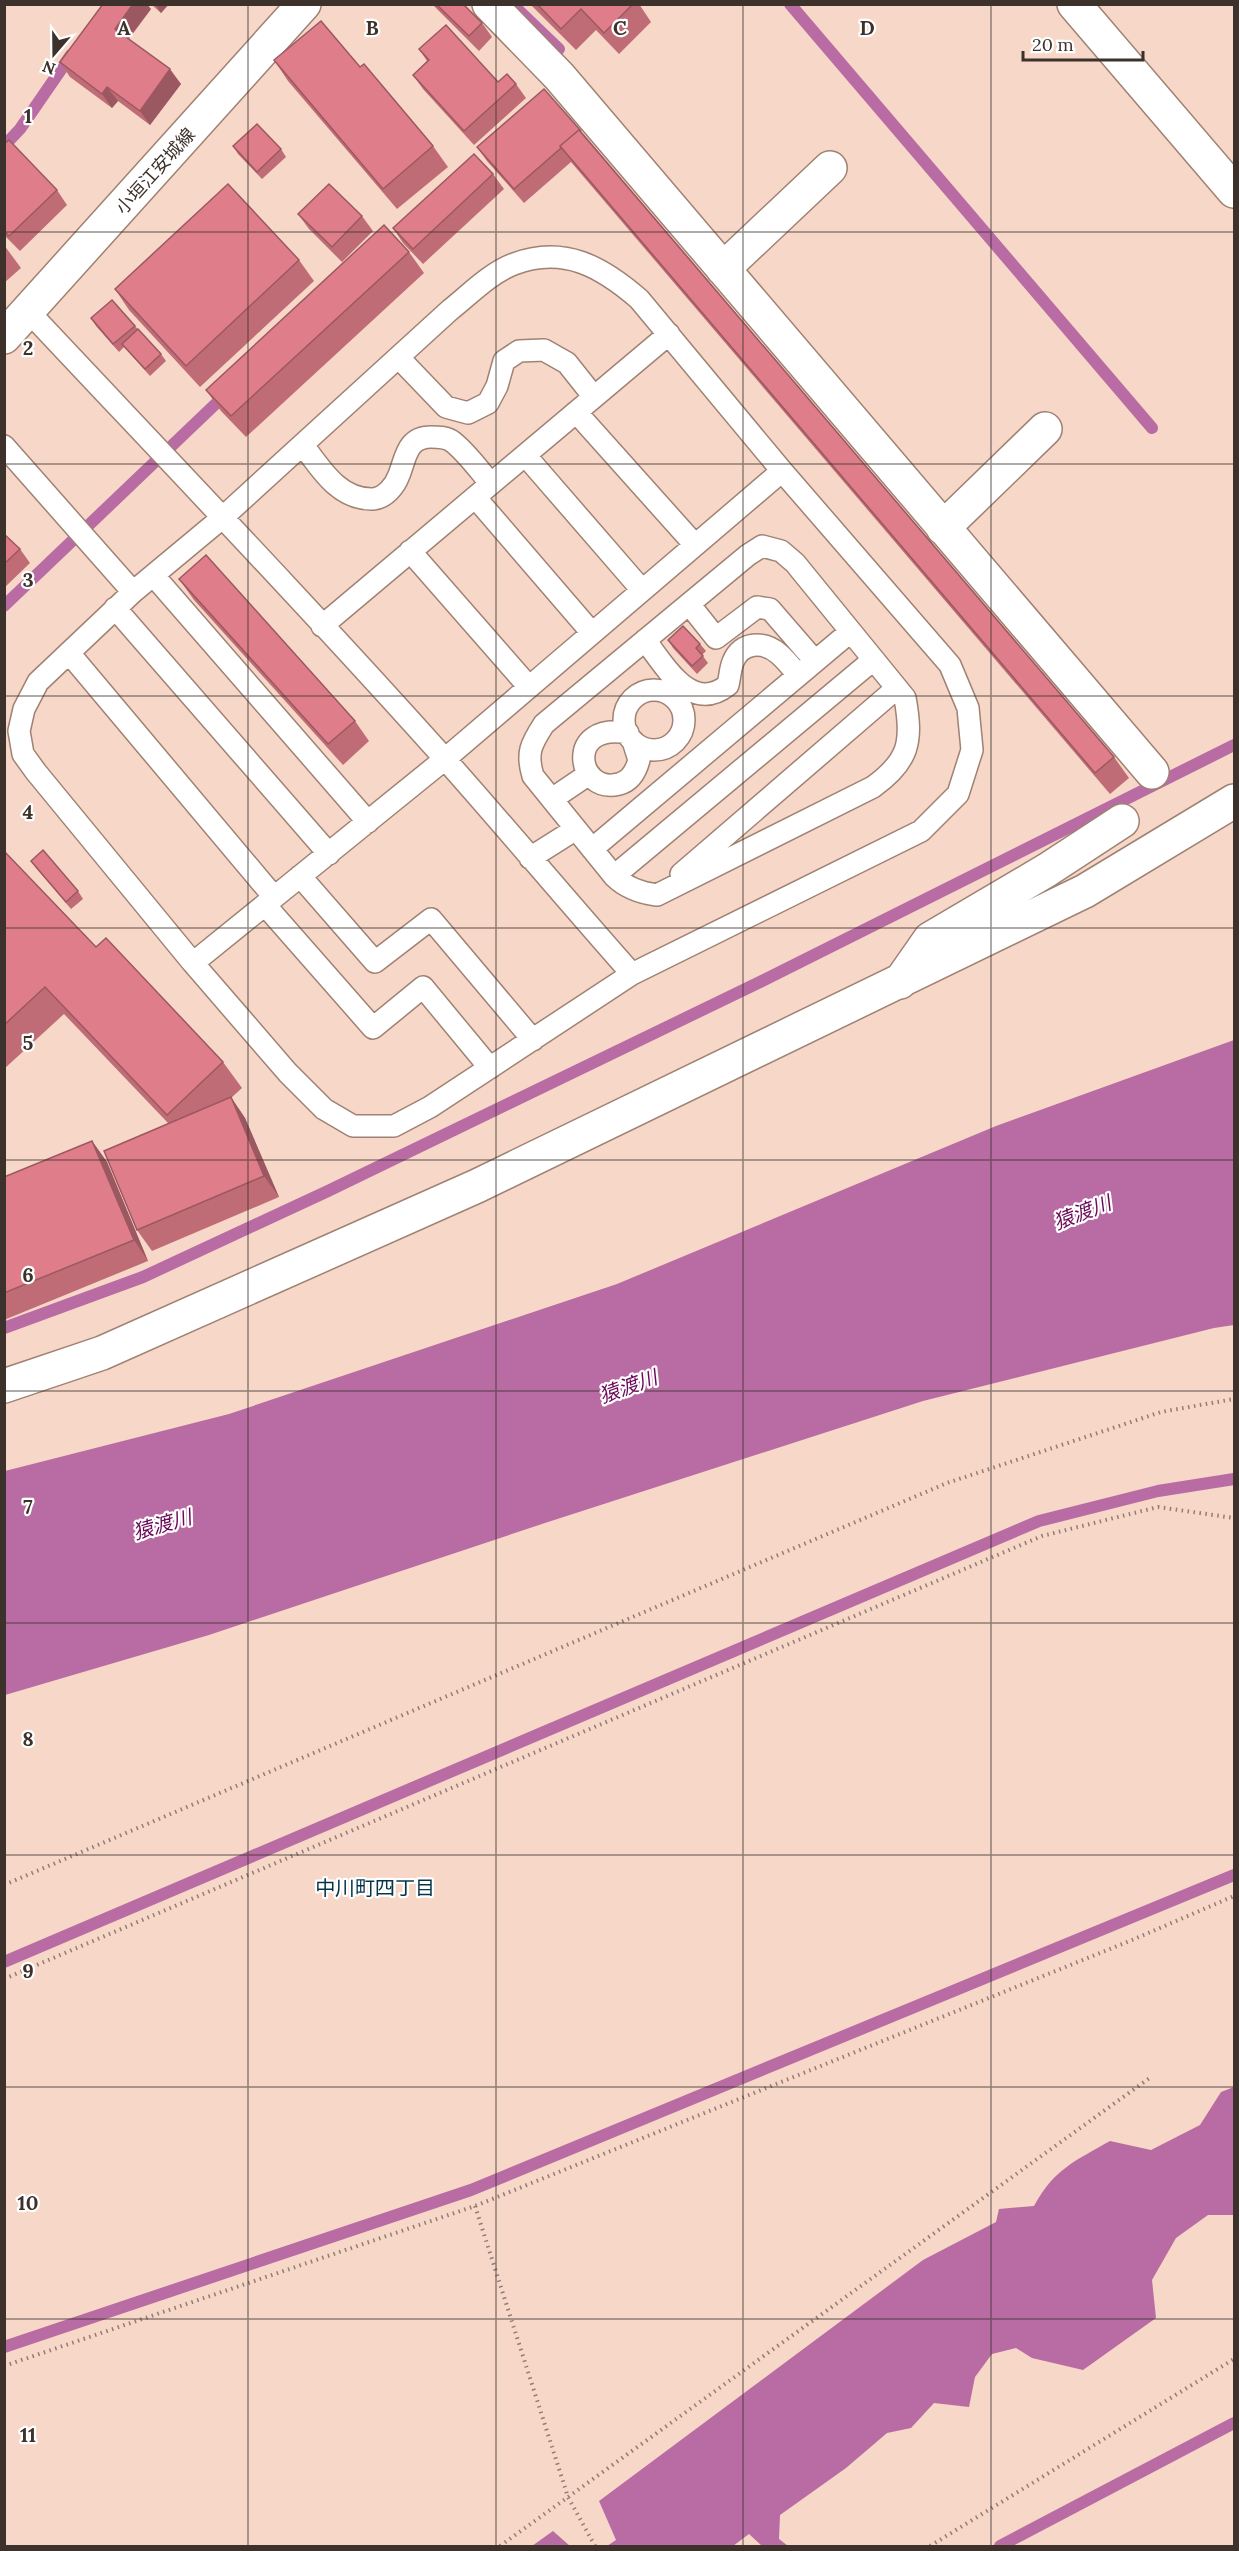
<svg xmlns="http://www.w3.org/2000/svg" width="1239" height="2551" viewBox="0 0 1239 2551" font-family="Lora,'Noto Sans JP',serif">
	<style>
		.water { fill: #b86ca3 }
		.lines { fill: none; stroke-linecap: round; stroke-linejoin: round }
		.stream { stroke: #b86ca3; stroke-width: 12 }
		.lane-casing { stroke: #9f8273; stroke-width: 24 }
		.street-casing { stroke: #9f8273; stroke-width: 36 }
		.secondary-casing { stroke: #9f8273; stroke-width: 36 }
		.path { stroke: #937d73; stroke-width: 4; stroke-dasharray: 1.5 4.5; stroke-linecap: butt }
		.lane { stroke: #fff; stroke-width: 21 }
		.street { stroke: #fff; stroke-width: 33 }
		.secondary { stroke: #fff; stroke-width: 33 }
		.wall { fill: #c06c77 }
		.shaded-wall { fill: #9c5861 }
		.building { fill: #df7e8a; stroke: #9c5861; stroke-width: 1.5 }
		.grid { fill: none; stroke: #3d312b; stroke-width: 1.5; stroke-opacity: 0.55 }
		.labels { text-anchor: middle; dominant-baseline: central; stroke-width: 4.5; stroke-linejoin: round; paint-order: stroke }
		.street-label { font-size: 18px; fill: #3d312b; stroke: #fff }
		.water-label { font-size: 20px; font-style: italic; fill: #6b0a59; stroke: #fff }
		.neighbourhood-label { font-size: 20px; fill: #043449; stroke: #fff }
		.grid-label { font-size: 20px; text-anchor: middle; font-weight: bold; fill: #3d312b; stroke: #fff; stroke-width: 4.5; stroke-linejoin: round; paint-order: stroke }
	</style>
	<rect width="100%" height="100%" fill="#f7d7c7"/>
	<!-- water -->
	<path class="water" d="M 1234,1040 L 1234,1325 L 1214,1328 L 923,1401 L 545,1523 L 209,1635 L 5,1695 L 5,1471 L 229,1414 L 617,1284 L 996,1126 Z
		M 1234,2087 L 1233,2215 L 1208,2215 L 1176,2238 L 1152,2280 L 1156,2318 L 1083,2370 L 1032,2358 L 1016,2348 L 992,2354 L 975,2377 L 969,2407 L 934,2403 L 911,2428 L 887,2433 L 846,2468 L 780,2515 L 779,2539 L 788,2546 L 762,2546 L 749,2534 L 733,2546 L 607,2546 L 616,2540 L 599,2501 L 923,2260 L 996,2222 L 999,2209 L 1034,2206 C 1054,2169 1075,2161 1110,2141 L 1151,2150 L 1200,2125 L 1221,2092 Z
		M 553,2531 L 570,2546 L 532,2546 Z"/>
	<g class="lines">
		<!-- stream -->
		<path class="stream" d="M 512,4 L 559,49
			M 790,4 L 1152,428
			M 4,146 L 20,129 L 71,55
			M 4,606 L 227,393
			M 4,1328 L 143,1277 L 328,1191 L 760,982 L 1234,745
			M 4,1962 L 1039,1521 L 1158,1491 L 1234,1479
			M 4,2347 L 471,2190 L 1234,1875
			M 1000,2546 L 1234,2423"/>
		<defs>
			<path id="lane" d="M 29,312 C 168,460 309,607 445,759 C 508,830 569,903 632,974 L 430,1107 L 394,1126 L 353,1126 L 324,1109 L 288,1073 L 193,963 L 36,772 L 23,754 L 19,731 L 24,709 L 38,682 L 133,592 L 222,518 L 450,310 C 469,295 490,273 514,264 C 564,245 602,267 639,299 L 782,471 L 950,665 L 968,708 L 972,750 L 958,794 L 921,831 L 632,974
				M 399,358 L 446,407 L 468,413 L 488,403 L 497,386 L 504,361 L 519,351 L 544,350 L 567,363 L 594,397
				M 576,412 L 695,545
				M 303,445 C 321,469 339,500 373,499 C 385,498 395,486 399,475 C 406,457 407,437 431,437 C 439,437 447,437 453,442 C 467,453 479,470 491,484
				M 4,446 L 133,592
				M 525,455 L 642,590
				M 475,497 L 592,633
				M 762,546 L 781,551 L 795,563 L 905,698 C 913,742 909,761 873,787 L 657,895 C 641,893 626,888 614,876 L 533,776 C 526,753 531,744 544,724 L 748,555 Z
				M 410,551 L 529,687
				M 154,576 L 368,822
				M 689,604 L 716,638 L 757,607 L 770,609 L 815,661
				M 115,608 L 329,854
				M 322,626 L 669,334
				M 645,640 C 665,666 691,714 728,685 C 730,677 730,669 733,662 C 741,641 764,641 779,654 C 786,660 792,668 798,675
				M 69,653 L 274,897
				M624 720a30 30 0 1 1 60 0a30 30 0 1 1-60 0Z
				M 628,733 C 565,721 576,795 619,784 C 631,781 636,771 639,760 L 633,741
				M 552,799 L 589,774
				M 592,849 L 850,632
				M 530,858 L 576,829
				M 681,874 L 897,688
				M 300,876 L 375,962 L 431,919 L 533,1040
				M 614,876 L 873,660
				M 265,905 L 373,1028 L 423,987 L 490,1068
				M 193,963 L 445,759 L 782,471"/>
			<path id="street" d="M 489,4 L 559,76 L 1152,772
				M 1074,4 L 1234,191
				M 723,269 L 830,168
				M 943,528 L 1045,429
				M 900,982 L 930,939 L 1047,870 L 1122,821
				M 4,1386 L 102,1353 L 477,1186 L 1085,891 L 1234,801"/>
			<path id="secondary" d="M 4,337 L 304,4"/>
		</defs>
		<!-- lane casing -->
		<use href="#lane" class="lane-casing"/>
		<!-- street casing -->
		<use href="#street" class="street-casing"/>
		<!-- secondary casing -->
		<use href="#secondary" class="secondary-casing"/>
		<!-- path -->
		<path class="path" d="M 4,1885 L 947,1483 L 1161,1412 L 1234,1399
			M 4,1979 L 1042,1536 L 1158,1507 L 1234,1518
			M 475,2206 L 568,2497 L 595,2546
			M 4,2366 L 475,2206 L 1132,1940 L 1234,1896
			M 500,2546 L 1151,2077
			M 930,2546 L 1234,2359"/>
		<!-- lane -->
		<use href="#lane" class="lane"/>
		<!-- street -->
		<use href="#street" class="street"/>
		<!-- secondary -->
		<use href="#secondary" class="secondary"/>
	</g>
	<!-- wall -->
	<path class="wall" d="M 151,4 L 169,4 L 161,13 Z
		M 432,4 L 463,4 L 482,23 L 492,37 L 479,51 Z
		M 530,4 L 639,4 L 651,22 L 619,54 L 596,30 L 576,50 Z
		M 151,9 L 129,39 L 181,84 L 150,125 L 118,101 L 112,108 L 70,77 L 60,62 Z
		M 419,49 L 498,82 L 516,84 L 526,98 L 474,145 L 423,89 L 413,75 L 427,61 Z
		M 274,60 L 360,67 L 433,146 L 448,167 L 397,209 L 288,81 Z
		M 581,131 L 1114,757 L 1129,778 L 1110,794 L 571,162 L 524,203 L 487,161 L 477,147 Z
		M 4,144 L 57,190 L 67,205 L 20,251 L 4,235 Z
		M 233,146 L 281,149 L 286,157 L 262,179 L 238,154 Z
		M 493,174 L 504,189 L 423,264 L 403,243 L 393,228 Z
		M 298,214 L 362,216 L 373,231 L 342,262 L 309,229 Z
		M 4,245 L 21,268 L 4,283 Z
		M 409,252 L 424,273 L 246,437 L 221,411 L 206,390 Z
		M 299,260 L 314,281 L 200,387 L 129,310 L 115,289 Z
		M 91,318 L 135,326 L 161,354 L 166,361 L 150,376 L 124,347 L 119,352 L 96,326 Z
		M 4,534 L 20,549 L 30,563 L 4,588 Z
		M 179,579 L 355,721 L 369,741 L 343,765 L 194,600 Z
		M 668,640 L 700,644 L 706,651 L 702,655 L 708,663 L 697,674 L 673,648 Z
		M 4,851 L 96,947 L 223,1062 L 242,1088 L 231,1098 L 245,1118 L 279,1197 L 152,1251 L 137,1230 L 168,1123 L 64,1014 L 4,1069 Z
		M 31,861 L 78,891 L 83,899 L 71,909 L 36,868 Z
		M 92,1141 L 107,1162 L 148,1261 L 4,1320 L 4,1177 Z"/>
	<!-- shaded-wall -->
	<path class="shaded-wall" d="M 133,4 L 147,4 L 151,9 L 125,43 L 115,29 Z
		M 155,4 L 169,4 L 161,13 Z
		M 170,69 L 181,84 L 150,125 L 140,111 Z
		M 107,87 L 118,101 L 112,108 L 102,94 Z
		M 231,1097 L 245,1118 L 279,1197 L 264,1176 Z
		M 92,1141 L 107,1162 L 148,1261 L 134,1240 Z"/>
	<!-- building -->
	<path class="building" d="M 103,4 L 133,4 L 115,29 L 170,69 L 140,111 L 107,87 L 102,94 L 60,62 Z
		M 436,4 L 463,4 L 482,23 L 469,36 Z
		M 537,4 L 633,4 L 604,33 L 581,9 L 561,29 Z
		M 321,21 L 360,67 L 364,64 L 433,146 L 383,189 L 274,60 Z
		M 446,25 L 498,82 L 507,74 L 516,84 L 464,131 L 413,75 L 429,60 L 419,49 Z
		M 544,89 L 581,131 L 579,130 L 560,146 L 561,148 L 514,189 L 477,147 Z
		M 257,124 L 281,149 L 257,172 L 233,146 Z
		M 579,130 L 1114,757 L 1095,773 L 560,146 Z
		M 9,140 L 57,190 L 9,236 L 4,231 L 4,144 Z
		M 474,154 L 493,174 L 413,249 L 393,228 Z
		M 228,184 L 299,260 L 186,366 L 115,289 Z
		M 329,184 L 362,216 L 332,247 L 298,214 Z
		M 384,225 L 409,252 L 231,416 L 206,390 Z
		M 112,300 L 135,326 L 113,344 L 91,318 Z
		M 138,329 L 161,354 L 145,369 L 122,344 Z
		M 4,534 L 20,549 L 4,564 Z
		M 206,555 L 355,721 L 328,744 L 179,579 Z
		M 683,626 L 700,644 L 696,648 L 703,656 L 692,666 L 668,640 Z
		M 43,850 L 78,891 L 66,902 L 31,861 Z
		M 4,851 L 96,947 L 106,938 L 223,1062 L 167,1115 L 45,987 L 4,1025 Z
		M 231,1097 L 264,1176 L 137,1230 L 104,1151 Z
		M 92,1141 L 134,1240 L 4,1293 L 4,1177 Z"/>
	<!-- grid -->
	<path class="grid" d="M 248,4 L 248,2546M 496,4 L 496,2546M 743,4 L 743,2546M 991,4 L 991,2546M 4,232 L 1234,232M 4,464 L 1234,464M 4,696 L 1234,696M 4,928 L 1234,928M 4,1160 L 1234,1160M 4,1391 L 1234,1391M 4,1623 L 1234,1623M 4,1855 L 1234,1855M 4,2087 L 1234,2087M 4,2319 L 1234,2319"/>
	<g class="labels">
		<!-- street labels -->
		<g class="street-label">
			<text transform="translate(155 171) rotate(-48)">小垣江安城線</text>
		</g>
		<!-- water labels -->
		<g class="water-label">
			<text transform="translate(1082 1212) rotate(-21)">猿渡川</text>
			<text transform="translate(628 1386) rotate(-20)">猿渡川</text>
			<text transform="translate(162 1524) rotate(-16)">猿渡川</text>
		</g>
		<!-- neighbourhood labels -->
		<g class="neighbourhood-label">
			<text x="375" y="1887">中川町四丁目</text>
		</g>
	</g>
	<g class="grid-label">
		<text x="124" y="35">A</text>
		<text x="372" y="35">B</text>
		<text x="620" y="35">C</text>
		<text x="867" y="35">D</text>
		<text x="28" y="123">1</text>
		<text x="28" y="355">2</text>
		<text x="28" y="587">3</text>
		<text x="28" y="819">4</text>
		<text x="28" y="1050">5</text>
		<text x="28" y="1282">6</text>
		<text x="28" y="1514">7</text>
		<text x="28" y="1746">8</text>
		<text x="28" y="1978">9</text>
		<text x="28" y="2210">10</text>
		<text x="28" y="2442">11</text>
	</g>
	<!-- border -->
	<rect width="1239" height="2551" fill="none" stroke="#3d312b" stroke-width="12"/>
	<!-- north arrow -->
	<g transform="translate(54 54) rotate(200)" stroke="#ffffff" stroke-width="4.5" paint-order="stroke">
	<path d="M0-4.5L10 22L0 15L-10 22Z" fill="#3d312b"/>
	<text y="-9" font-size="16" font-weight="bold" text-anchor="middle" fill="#3d312b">N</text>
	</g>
	<!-- scale -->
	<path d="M1023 51v9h120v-9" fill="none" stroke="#3d312b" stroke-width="3"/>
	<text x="1032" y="51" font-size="18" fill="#3d312b" stroke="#ffffff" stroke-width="4.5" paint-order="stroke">20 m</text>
</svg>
